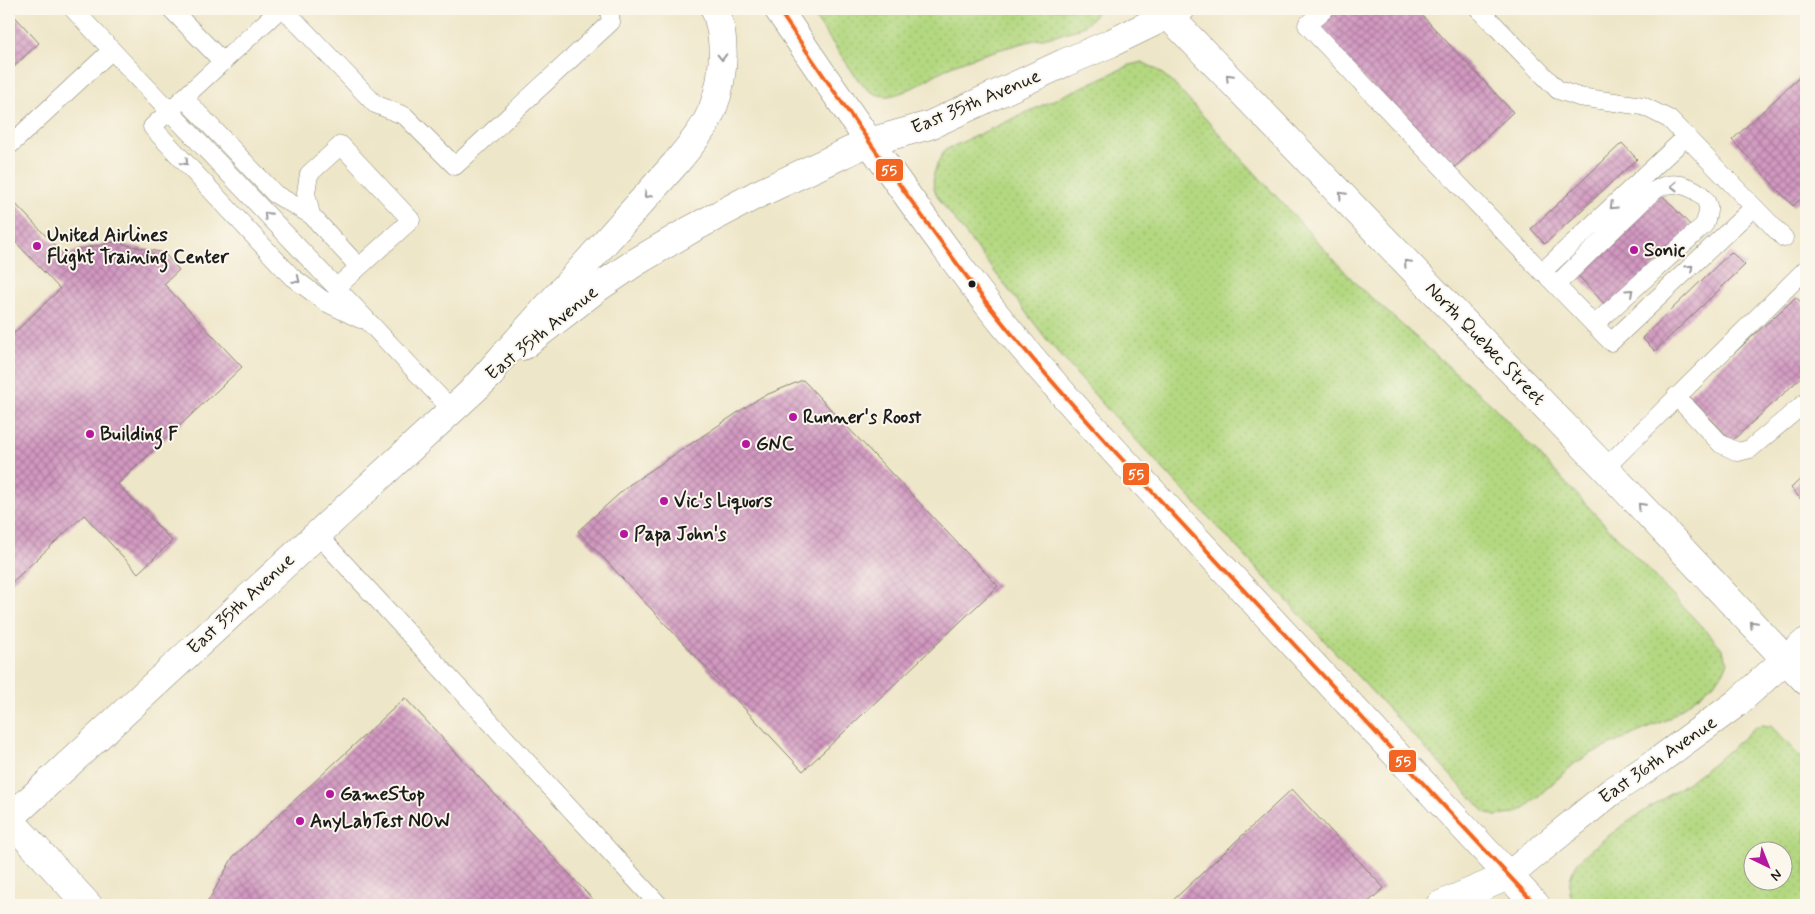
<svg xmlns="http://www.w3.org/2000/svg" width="1815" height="914" viewBox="0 0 1815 914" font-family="Mynerve,sans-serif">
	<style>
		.grass { fill: url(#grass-dots); stroke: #687a4e; fill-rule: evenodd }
		.building { fill: url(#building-cross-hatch) }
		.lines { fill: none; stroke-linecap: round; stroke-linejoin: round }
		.lane-casing { stroke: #858172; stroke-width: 19 }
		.street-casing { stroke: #858172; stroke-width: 29 }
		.secondary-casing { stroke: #858172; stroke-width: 29 }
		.primary-casing { stroke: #858172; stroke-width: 29 }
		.lane { stroke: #fff; stroke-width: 18 }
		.street { stroke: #fff; stroke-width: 28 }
		.secondary { stroke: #fff; stroke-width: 28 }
		.primary { stroke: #fff; stroke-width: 28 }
		.bus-1-casing { stroke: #fbf7ec; stroke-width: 8 }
		.bus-1 { stroke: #f26522; stroke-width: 4 }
		.oneway { stroke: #999 }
		.poi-dot { fill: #b5179e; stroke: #fbf7ec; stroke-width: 2 }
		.bus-dot { fill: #1c1c1c; stroke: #fbf7ec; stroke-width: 2 }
		.labels { text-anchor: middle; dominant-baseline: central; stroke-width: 4; stroke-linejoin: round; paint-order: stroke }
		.street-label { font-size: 19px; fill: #1c1c1c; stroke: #fbf7ec }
		.poi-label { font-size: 19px; font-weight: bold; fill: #1c1c1c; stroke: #fbf7ec; text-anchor: start }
		.line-badge { stroke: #fbf7ec; stroke-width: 2 }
		.badge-label { font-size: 14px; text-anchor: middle; font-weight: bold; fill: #fff }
	</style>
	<defs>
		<pattern id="grass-dots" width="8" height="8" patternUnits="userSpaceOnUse" patternTransform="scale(1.25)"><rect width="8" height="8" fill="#b4d881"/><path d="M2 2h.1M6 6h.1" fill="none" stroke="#9ab96f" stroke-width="1.8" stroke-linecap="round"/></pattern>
		<pattern id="building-cross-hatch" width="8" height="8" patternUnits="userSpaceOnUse" patternTransform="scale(1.25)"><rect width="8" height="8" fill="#d299c1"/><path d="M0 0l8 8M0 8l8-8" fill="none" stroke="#aa7c9c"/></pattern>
	</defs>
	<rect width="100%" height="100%" fill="#fbf7ec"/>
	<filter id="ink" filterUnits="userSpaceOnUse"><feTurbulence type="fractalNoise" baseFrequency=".02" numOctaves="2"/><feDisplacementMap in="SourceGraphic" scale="10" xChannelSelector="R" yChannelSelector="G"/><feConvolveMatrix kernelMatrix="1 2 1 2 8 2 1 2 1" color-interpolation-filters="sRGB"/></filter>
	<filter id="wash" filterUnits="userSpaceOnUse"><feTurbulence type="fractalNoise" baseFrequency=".0096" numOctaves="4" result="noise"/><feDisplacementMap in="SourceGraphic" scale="20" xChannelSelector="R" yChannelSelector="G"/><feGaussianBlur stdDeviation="1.12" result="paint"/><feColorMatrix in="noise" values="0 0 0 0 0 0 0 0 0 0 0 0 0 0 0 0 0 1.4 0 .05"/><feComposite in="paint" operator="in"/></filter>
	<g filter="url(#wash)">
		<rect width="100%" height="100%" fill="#eee6c8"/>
		<!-- grass -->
		<path class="grass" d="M 809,9 L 1097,9 C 1095,18 1086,24 1079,29 C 1039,39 999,48 961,62 C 937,70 913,93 888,96 C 876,97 867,90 859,81 Z
			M 1142,62 L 1158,70 L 1172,82 L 1357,285 L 1493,406 L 1721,647 L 1728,662 L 1723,673 L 1713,684 L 1668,719 L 1590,754 L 1574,764 L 1526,807 L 1514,814 L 1495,816 L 1485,812 L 1108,410 L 1048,341 L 941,202 C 939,198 935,193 934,188 C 931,174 938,161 945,150 L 1130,65 Z
			M 1762,725 L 1771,726 L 1806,763 L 1806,905 L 1574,905 C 1567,891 1568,876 1578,862 C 1585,853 1597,845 1607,837 C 1632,818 1659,802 1685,784 C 1710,767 1734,747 1756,726 ZM 1752,852 L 1782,852 L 1782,882 L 1752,882 Z"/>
		<g id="blocks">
			<!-- building -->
			<path class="building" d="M 1338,9 L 1416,9 L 1513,112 L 1451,171 L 1316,29 Z
				M 9,10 L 39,43 L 9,71 Z
				M 1806,71 L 1806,194 L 1793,206 L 1732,140 Z
				M 1622,143 L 1637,159 L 1545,244 L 1531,229 Z
				M 1659,192 L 1694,229 L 1609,309 L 1575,272 Z
				M 9,197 L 65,256 L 80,249 L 114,242 L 164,253 L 179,270 L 164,284 L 242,367 L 118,484 L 172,541 L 138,573 L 84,515 L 9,585 L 9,384 L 13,380 L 9,375 L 9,338 L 60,289 L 9,235 Z
				M 1731,252 L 1745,265 L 1655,351 L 1642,338 Z
				M 1796,297 L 1806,308 L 1806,373 L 1732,441 L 1688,395 Z
				M 803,380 L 998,586 L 803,771 L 578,531 L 629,485 L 761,397 Z
				M 1806,474 L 1806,505 L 1791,488 Z
				M 405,698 L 598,905 L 206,905 L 233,857 Z
				M 1292,789 L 1384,888 L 1365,905 L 1168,905 Z"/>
		</g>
	</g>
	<g filter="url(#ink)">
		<use href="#blocks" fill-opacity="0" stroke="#858172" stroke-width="1"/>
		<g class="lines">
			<defs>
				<path id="lane" d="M 73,9 L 452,410
					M 171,9 L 223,62
					M 280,9 L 152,127 L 292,277 L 327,303 L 360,319
					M 284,9 L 375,104 L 405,116 L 455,166 L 611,22 L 609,9
					M 1325,9 L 1307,25 L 1542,272 L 1687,136
					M 1479,9 L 1558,90 L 1579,97 L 1643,106 L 1669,119 L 1784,238
					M 184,98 L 275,194 L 311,215
					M 9,146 L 112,50
					M 1548,277 L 1611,342 L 1754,207
					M 1556,285 L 1648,196 C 1652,193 1656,189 1661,187 C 1677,180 1702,188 1708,206 C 1709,213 1706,219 1704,225 L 1594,325
					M 336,288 L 411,220 L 341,145 L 309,174 L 306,193 L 311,215 L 359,267
					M 1676,396 L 1721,444 L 1738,452 L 1750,449 L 1806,402
					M 1605,468 L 1806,269
					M 317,534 L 659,905"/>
				<path id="street" d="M 1786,659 L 1806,642"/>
				<path id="secondary" d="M 523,346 L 599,287 L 636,262 L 690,230 L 756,195 L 869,142 L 930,125 L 1064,63 L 1111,43 L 1181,9
					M 9,819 L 491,374
					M 9,819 L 88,905
					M 1440,905 L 1508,876 L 1611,792 L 1658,761 L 1737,703 L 1786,659"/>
				<path id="primary" d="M 778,9 C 845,108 913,207 986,302 C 1028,356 1074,407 1120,457 L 1536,905
					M 1162,9 L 1605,468 L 1806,681
					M 473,390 L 675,164 C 686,151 698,137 707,121 C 724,89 728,43 715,9"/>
			</defs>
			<!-- lane casing -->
			<use href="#lane" class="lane-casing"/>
			<!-- street casing -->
			<use href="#street" class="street-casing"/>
			<!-- secondary casing -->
			<use href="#secondary" class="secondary-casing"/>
			<!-- primary casing -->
			<use href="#primary" class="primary-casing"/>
			<!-- lane -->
			<use href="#lane" class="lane"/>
			<!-- street -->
			<use href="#street" class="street"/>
			<!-- secondary -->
			<use href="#secondary" class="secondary"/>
			<!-- primary -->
			<use href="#primary" class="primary"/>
			<defs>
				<path id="bus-1" d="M 778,9 C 845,108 913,207 986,302 C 1028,356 1074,407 1120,457 L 1536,905"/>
			</defs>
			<!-- bus-1 casing -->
			<use href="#bus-1" class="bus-1-casing"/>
			<!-- bus-1 -->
			<use href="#bus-1" class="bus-1"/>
		</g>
		<!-- one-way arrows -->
		<defs><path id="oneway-chevron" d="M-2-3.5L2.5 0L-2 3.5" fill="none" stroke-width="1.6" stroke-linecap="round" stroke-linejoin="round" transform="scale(1.25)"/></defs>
		<g class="oneway">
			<use href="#oneway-chevron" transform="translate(722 57) rotate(89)"/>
			<use href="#oneway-chevron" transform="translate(1229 77) rotate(-134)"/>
			<use href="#oneway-chevron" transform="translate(185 162) rotate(47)"/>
			<use href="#oneway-chevron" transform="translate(1674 186) rotate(179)"/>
			<use href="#oneway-chevron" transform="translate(647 195) rotate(132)"/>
			<use href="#oneway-chevron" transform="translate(1342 195) rotate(-134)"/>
			<use href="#oneway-chevron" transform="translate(1613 206) rotate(137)"/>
			<use href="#oneway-chevron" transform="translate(267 215) rotate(-133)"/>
			<use href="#oneway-chevron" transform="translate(1407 263) rotate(-133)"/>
			<use href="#oneway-chevron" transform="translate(1690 268) rotate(-43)"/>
			<use href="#oneway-chevron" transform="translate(297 280) rotate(39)"/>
			<use href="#oneway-chevron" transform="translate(1630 292) rotate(-42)"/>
			<use href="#oneway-chevron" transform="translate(1641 506) rotate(-134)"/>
			<use href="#oneway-chevron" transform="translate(1753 624) rotate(-134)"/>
		</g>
	</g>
	<!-- markers -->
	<g class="poi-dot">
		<circle cx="37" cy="246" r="5"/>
		<circle cx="1634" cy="250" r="5"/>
		<circle cx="793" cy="417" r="5"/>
		<circle cx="90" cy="434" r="5"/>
		<circle cx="746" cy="444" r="5"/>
		<circle cx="664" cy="501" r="5"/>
		<circle cx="624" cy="534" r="5"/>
		<circle cx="330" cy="794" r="5"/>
		<circle cx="300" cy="821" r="5"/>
	</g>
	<circle class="bus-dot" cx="972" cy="284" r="4.5"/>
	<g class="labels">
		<!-- street labels -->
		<g class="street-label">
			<text transform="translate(976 102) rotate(-23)">East 35th Avenue</text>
			<text transform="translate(542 333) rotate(-39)">East 35th Avenue</text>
			<text transform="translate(1485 344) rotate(46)">North Quebec Street</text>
			<text transform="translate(241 604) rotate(-43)">East 35th Avenue</text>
			<text transform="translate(1658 760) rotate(-35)">East 36th Avenue</text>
		</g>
		<!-- poi labels -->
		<g class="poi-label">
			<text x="47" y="235">United Airlines<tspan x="47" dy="22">Flight Training Center</tspan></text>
			<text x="1644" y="250">Sonic</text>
			<text x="803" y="417">Runner's Roost</text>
			<text x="100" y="434">Building F</text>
			<text x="756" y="444">GNC</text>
			<text x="674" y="501">Vic's Liquors</text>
			<text x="634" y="534">Papa John's</text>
			<text x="340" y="794">GameStop</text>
			<text x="310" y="821">AnyLabTest NOW</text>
		</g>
	</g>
	<g class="line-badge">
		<rect x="875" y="158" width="29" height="24" rx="5" fill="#f26522"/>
		<rect x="1122" y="462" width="28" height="24" rx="5" fill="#f26522"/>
		<rect x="1388" y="749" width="29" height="24" rx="5" fill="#f26522"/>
	</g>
	<g class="badge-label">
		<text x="889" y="175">55</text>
		<text x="1136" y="479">55</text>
		<text x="1403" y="766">55</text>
	</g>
	<!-- margin -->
	<rect width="1815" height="914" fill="none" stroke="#fbf7ec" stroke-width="30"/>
	<!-- north arrow -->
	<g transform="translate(1768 866) rotate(137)"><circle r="24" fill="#fbf7ec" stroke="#a29f99"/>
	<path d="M0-4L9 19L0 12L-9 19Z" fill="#b5179e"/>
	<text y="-8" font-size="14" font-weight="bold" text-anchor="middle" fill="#1c1c1c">N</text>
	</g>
</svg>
